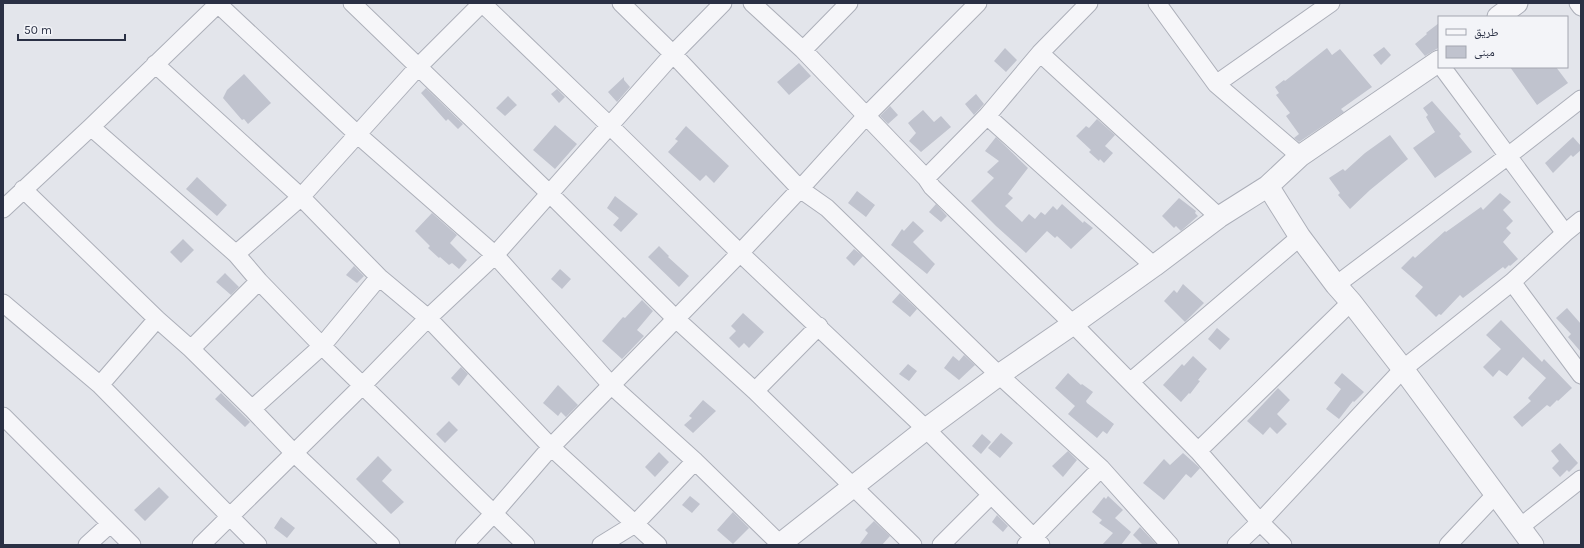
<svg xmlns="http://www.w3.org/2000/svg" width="1584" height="548" viewBox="0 0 1584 548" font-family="Karla,'Noto Naskh Arabic',sans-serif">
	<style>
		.building { fill: #c0c3ce }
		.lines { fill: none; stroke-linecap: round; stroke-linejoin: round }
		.minor-casing { stroke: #acafb9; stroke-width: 19 }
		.tertiary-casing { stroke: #acafb9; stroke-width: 23 }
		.minor { stroke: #f6f6f9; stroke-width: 17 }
		.tertiary { stroke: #f6f6f9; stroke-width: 21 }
	</style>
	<rect width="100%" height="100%" fill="#e3e5eb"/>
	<!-- building -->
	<path class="building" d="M 1439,23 L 1439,49 L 1438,48 L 1425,56 L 1415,44 L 1427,34 L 1426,33 Z
		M 1384,47 L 1391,55 L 1381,65 L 1373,55 Z
		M 1005,48 L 1017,60 L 1006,72 L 994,61 Z
		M 1327,48 L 1332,55 L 1340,49 L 1372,87 L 1341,109 L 1344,112 L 1299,142 L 1294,138 L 1299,134 L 1286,116 L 1290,113 L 1276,95 L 1279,93 L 1275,87 L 1284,80 L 1285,81 Z
		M 799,63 L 811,76 L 789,95 L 777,82 Z
		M 1510,67 L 1556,67 L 1568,83 L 1537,105 Z
		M 244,74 L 271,103 L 248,124 L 244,119 L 242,120 L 223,98 L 227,90 Z
		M 624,77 L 624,80 L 630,87 L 617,102 L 608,92 Z
		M 426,88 L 463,124 L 458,129 L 448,119 L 446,121 L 421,93 Z
		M 557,89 L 565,97 L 559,103 L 551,94 Z
		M 976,94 L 984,104 L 974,115 L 965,104 Z
		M 508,96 L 517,105 L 505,116 L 496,108 Z
		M 1432,101 L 1461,134 L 1459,136 L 1472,152 L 1435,178 L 1413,148 L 1435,132 L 1426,117 L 1428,115 L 1423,108 Z
		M 890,106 L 898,115 L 888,124 L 880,116 Z
		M 923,110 L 934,122 L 941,116 L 951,127 L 921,152 L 909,141 L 916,133 L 908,123 Z
		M 1097,119 L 1115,135 L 1105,146 L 1113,153 L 1104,163 L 1100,159 L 1099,161 L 1089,152 L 1091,150 L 1076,136 L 1086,126 L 1089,128 Z
		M 555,125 L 577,144 L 555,169 L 533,150 Z
		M 686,126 L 729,166 L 714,183 L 706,175 L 700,181 L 668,152 L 678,141 L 675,139 Z
		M 1390,135 L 1408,159 L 1370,190 L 1350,209 L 1338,195 L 1340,193 L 1329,178 L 1343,169 L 1345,171 L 1365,153 Z
		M 996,137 L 1028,168 L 1008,194 L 1013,198 L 1005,206 L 1022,222 L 1029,214 L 1035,219 L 1041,212 L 1045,215 L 1053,206 L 1057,210 L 1062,204 L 1083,223 L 1084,221 L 1093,228 L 1071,249 L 1057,236 L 1055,238 L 1047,231 L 1026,253 L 996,226 L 971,201 L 994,178 L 987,172 L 999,161 L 985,151 Z
		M 1573,137 L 1581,146 L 1581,150 L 1573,157 L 1571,155 L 1553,173 L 1545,163 Z
		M 197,177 L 227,205 L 217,216 L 186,189 Z
		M 857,191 L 875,205 L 866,217 L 848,203 Z
		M 1500,193 L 1511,202 L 1503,210 L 1513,221 L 1506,228 L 1511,233 L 1503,242 L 1518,259 L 1510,266 L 1509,265 L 1505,269 L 1503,267 L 1463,298 L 1460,295 L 1441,315 L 1439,314 L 1436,317 L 1415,296 L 1423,287 L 1401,268 L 1413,256 L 1415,258 L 1445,231 L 1446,232 L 1481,207 L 1483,210 Z
		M 615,196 L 638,214 L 621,232 L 613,225 L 619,218 L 607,208 Z
		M 1179,198 L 1196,211 L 1195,213 L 1198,216 L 1181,231 L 1176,226 L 1174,228 L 1162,216 Z
		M 936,204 L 947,216 L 941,222 L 929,212 Z
		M 432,213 L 457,235 L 450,243 L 467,260 L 459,269 L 452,263 L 449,265 L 440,257 L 439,258 L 428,248 L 430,246 L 415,231 Z
		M 913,221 L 924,231 L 913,242 L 935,264 L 927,274 L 891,245 L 902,229 L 904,231 Z
		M 183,239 L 194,250 L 181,263 L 170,252 Z
		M 659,246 L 669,256 L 668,257 L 689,276 L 679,287 L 648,257 Z
		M 854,249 L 863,256 L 854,266 L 846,258 Z
		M 354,266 L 364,276 L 357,283 L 346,275 Z
		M 560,269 L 571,279 L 562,289 L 551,279 Z
		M 225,273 L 239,287 L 231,295 L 216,282 Z
		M 1183,284 L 1204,303 L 1185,322 L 1164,301 L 1174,290 L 1177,293 Z
		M 900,293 L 917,309 L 910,317 L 892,302 Z
		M 642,300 L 653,311 L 637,330 L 644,336 L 622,359 L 602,341 L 623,317 L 625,318 Z
		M 1567,308 L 1581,324 L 1581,352 L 1568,337 L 1571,334 L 1556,318 Z
		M 743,313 L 764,332 L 749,348 L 744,343 L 739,348 L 729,338 L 736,331 L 731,326 Z
		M 1501,320 L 1542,362 L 1544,359 L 1572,388 L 1558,401 L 1557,400 L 1550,407 L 1547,405 L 1522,427 L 1513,417 L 1531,401 L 1528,398 L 1546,378 L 1523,357 L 1507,376 L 1499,370 L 1493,377 L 1483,367 L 1501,349 L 1486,335 Z
		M 1217,328 L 1230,339 L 1220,350 L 1208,339 Z
		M 964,355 L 975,365 L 959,380 L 944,368 L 953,356 L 959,361 Z
		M 1193,356 L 1207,369 L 1198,380 L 1200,381 L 1190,394 L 1189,393 L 1181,402 L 1163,385 L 1182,364 L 1184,366 Z
		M 908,364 L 917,371 L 909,381 L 899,374 Z
		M 461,367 L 468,374 L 459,386 L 451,378 Z
		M 1068,373 L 1081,385 L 1082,384 L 1093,392 L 1086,401 L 1087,403 L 1114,424 L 1107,434 L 1103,431 L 1097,438 L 1068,414 L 1075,406 L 1055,388 Z
		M 1342,373 L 1364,392 L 1354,402 L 1353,401 L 1339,419 L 1326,409 L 1341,389 L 1334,383 Z
		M 558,385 L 578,405 L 566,417 L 561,412 L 558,416 L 543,403 Z
		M 1278,388 L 1290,400 L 1277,414 L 1287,424 L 1277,434 L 1270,427 L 1263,435 L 1247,421 Z
		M 221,393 L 250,422 L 245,427 L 215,399 Z
		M 703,400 L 716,411 L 693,433 L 684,425 L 692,418 L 689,416 Z
		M 449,421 L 458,430 L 445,443 L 436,434 Z
		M 1001,433 L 1013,443 L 1000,458 L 988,448 Z
		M 982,434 L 991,442 L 981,454 L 972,446 Z
		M 1560,443 L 1578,463 L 1569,472 L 1567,470 L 1560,477 L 1552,468 L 1559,461 L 1551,451 Z
		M 1068,451 L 1077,460 L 1063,477 L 1052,466 Z
		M 659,452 L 669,462 L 655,477 L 645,467 Z
		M 1183,453 L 1200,468 L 1191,478 L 1186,474 L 1164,500 L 1143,483 L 1164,459 L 1170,465 Z
		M 378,456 L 392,470 L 382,481 L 404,502 L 391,514 L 356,479 Z
		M 159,487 L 169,497 L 145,521 L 134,510 Z
		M 690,496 L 700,504 L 692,513 L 682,505 Z
		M 1108,496 L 1123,510 L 1115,518 L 1131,532 L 1121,545 L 1102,545 L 1113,533 L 1099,523 L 1102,520 L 1092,512 L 1104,497 L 1106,499 Z
		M 733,512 L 749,528 L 733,544 L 717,530 Z
		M 997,515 L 1008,526 L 1003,532 L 992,522 Z
		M 281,517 L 295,528 L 287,538 L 274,528 Z
		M 874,521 L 890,536 L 882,545 L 859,545 L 868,533 L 865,530 Z
		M 1140,527 L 1157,545 L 1143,545 L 1133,535 Z"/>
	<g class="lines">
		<defs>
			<path id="minor" d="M 352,3 L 550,194 L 676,319 L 755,391 L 913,545
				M 482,3 L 610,126 L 740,253 L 926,429 L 1041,545
				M 621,3 L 673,54 L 800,189 L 827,208 L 999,375 L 1101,468 L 1170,545
				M 752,3 L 803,50 L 926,178 L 932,187 L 1073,324 L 1198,451 L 1260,522 L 1283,545
				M 1157,3 L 1216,84 L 1300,156
				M 1578,3 L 1581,7
				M 218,4 L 357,134 L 495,255 L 612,386 L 695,461 L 781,545
				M 803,50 L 849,3
				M 1040,53 L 1219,217
				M 155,64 L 301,197 L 379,277 L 428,318 L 551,447 L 658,545
				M 1442,67 L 1565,233
				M 1216,84 L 1331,3
				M 987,116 L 1154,266
				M 91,127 L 236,254 L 259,281 L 322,346 L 526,545
				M 926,178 L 987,116 L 1040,53 L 1089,3
				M 23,189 L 157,319 L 191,349 L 252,409 L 293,452 L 391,545
				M 3,209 L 91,127 L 219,3
				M 236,254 L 301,197 L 418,67 L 482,3
				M 1512,282 L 1581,375
				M 1336,285 L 1508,156 L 1581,99
				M 3,303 L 100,385 L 258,545
				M 191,349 L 259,281
				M 1130,382 L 1300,237
				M 100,385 L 157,319
				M 755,391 L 819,326
				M 252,409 L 322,346 L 379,277
				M 3,416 L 132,545
				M 1198,451 L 1351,302
				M 1520,527 L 1581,479
				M 87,545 L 110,524
				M 201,545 L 363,385 L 428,318 L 495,255 L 673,54 L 723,3
				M 464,545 L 494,513 L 551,447 L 740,253 L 800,189 L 866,116 L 978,3
				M 601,545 L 635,524 L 695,461
				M 941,545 L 991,495
				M 1026,545 L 1101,468
				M 1236,545 L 1260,522 L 1403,369 L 1512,282 L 1565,233 L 1581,220
				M 1448,545 L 1495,495"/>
			<path id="tertiary" d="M 1498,17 L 1517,3
				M 1268,186 L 1300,237 L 1336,285 L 1351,302 L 1403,369 L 1533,545
				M 779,545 L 926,429 L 999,375 L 1073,324 L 1154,266 L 1219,217 L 1268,186 L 1300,156 L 1439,61"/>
		</defs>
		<!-- minor casing -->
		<use href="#minor" class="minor-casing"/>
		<!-- tertiary casing -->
		<use href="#tertiary" class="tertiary-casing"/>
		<!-- minor -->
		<use href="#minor" class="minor"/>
		<!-- tertiary -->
		<use href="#tertiary" class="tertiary"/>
	</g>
	<!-- border -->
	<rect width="1584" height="548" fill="none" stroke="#2a3044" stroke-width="8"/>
	<!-- legend -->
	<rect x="1438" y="16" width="130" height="52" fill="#f3f4f8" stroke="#a3a6b0"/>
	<rect x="1446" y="29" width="20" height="6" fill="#f6f6f9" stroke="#a3a6b0"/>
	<text x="1474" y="36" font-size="12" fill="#2a3044">طريق</text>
	<rect x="1446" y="46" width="20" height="12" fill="#c0c3ce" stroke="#a3a6b0"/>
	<text x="1474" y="56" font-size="12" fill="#2a3044">مبنى</text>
	<!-- scale -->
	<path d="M18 34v6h107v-6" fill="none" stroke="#2a3044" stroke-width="2"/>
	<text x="24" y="34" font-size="12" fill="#2a3044" stroke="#f3f4f8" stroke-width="3" paint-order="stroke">50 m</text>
</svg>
